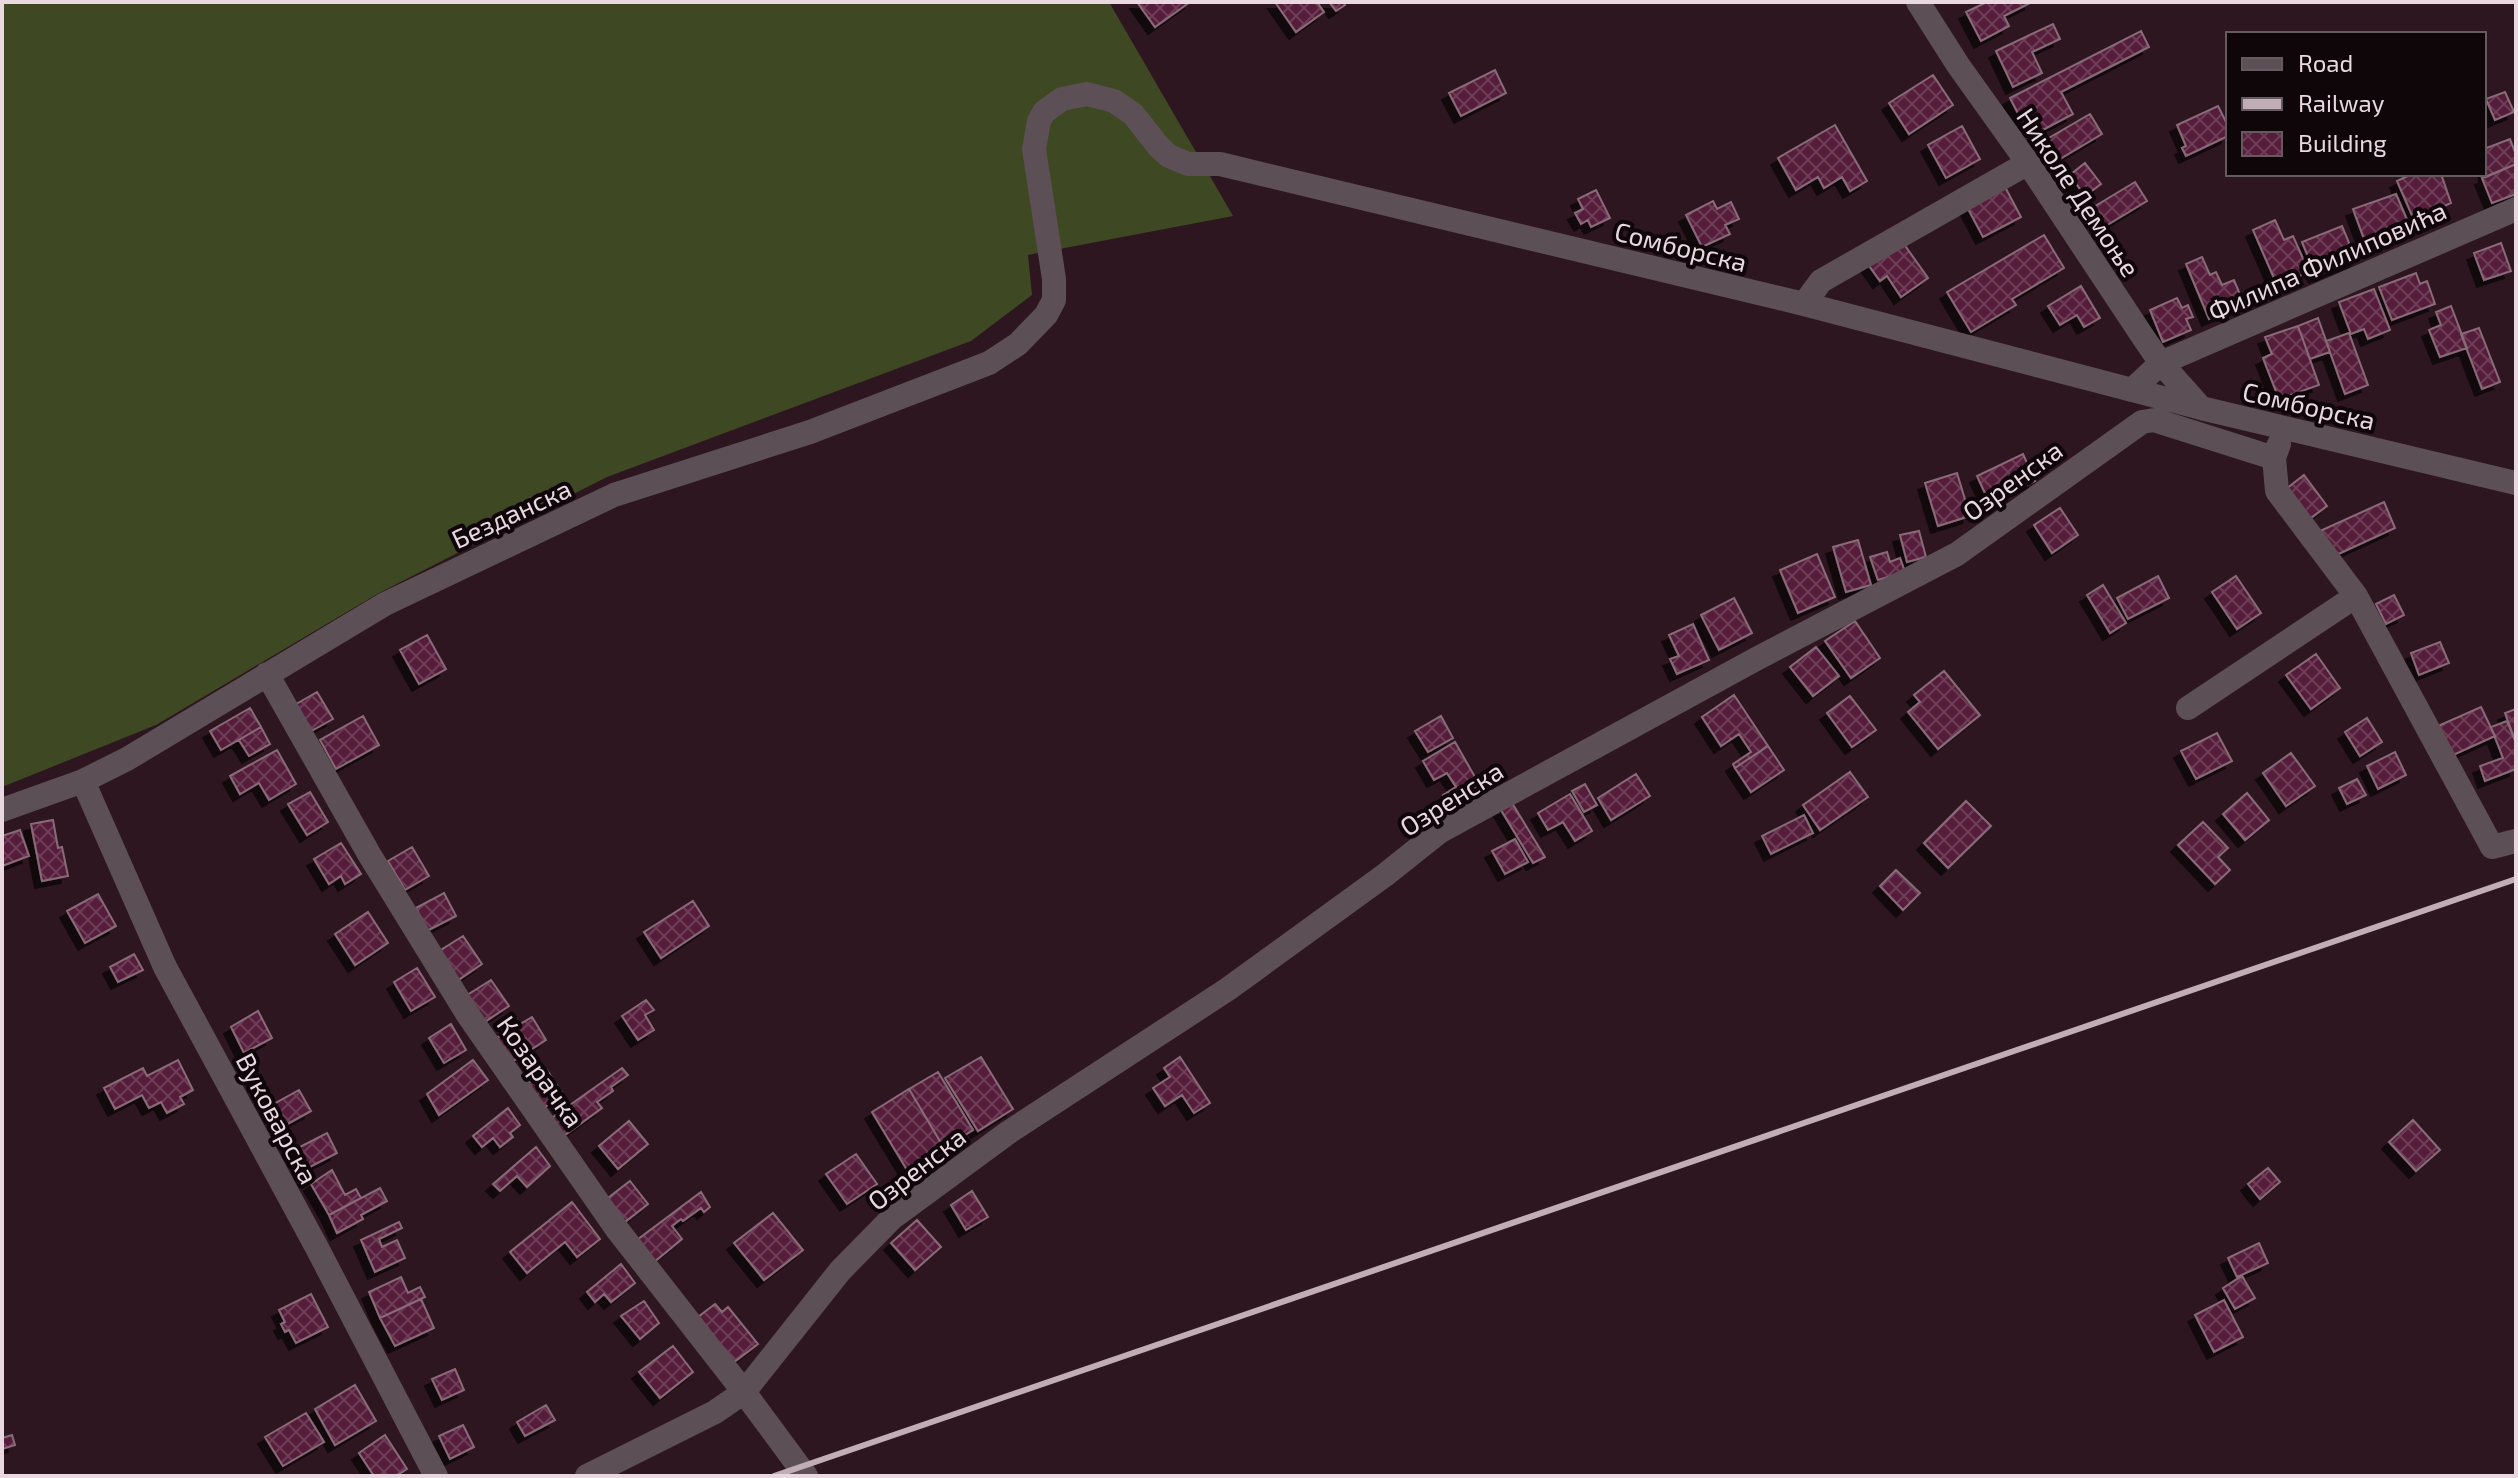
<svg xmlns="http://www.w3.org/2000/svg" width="2518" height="1478" viewBox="0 0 2518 1478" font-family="'Exo 2',sans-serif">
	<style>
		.grass { fill: #3e4823 }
		.building { fill: url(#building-cross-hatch); stroke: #896b78; stroke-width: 2; filter: url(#shadow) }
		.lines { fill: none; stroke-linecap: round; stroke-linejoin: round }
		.minor { stroke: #5c4f55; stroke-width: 24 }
		.rail { stroke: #c0adb5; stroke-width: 6 }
		.labels { text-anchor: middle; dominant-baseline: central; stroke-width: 8; stroke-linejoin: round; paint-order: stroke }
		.street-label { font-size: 26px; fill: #e9d8df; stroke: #0f060a }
	</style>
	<defs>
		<pattern id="building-cross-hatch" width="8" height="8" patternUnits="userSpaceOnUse" patternTransform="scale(2)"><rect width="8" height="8" fill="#561d3b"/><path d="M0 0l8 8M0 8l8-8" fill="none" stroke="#6e3d57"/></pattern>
		<filter id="shadow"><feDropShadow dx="-7" dy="7" stdDeviation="0" flood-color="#0009"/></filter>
	</defs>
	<rect width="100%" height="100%" fill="#2e1621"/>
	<!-- grass -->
	<path class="grass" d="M 2,2 L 1109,2 L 1233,216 L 1028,255 L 1032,295 L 971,341 L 607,477 L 379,593 L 156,725 L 2,787 Z"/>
	<!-- building -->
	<path class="building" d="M 1137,2 L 1190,2 L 1155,27 Z
		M 1275,2 L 1317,2 L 1324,12 L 1296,32 Z
		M 1329,2 L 1343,2 L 1345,5 L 1336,11 Z
		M 1987,2 L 2032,2 L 2004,16 L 2009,26 L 1981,41 L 1966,12 Z
		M 2053,24 L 2060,39 L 2032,52 L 2042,73 L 2013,87 L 1996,51 Z
		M 2141,31 L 2149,47 L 2061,92 L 2073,114 L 2041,131 L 2035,119 L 2024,125 L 2010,98 Z
		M 1495,70 L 1506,93 L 1461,116 L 1449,93 Z
		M 1933,75 L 1953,105 L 1909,134 L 1889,103 Z
		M 2505,92 L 2514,112 L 2495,120 L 2486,99 Z
		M 2218,106 L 2228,126 L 2228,136 L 2186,156 L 2182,148 L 2186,146 L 2177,125 Z
		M 2090,114 L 2102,134 L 2060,159 L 2047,139 Z
		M 1835,125 L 1867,181 L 1850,191 L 1842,177 L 1824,188 L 1818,177 L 1796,190 L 1778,158 Z
		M 1962,126 L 1980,159 L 1946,178 L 1928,145 Z
		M 2510,139 L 2516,155 L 2516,164 L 2486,177 L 2484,149 Z
		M 2085,163 L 2101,184 L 2085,196 L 2070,175 Z
		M 2516,164 L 2516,194 L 2492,203 L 2482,178 Z
		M 2412,174 L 2441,174 L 2451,203 L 2414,220 L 2397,181 Z
		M 2135,182 L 2147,201 L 2104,227 L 2092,208 Z
		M 2004,185 L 2021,217 L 1983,237 L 1966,205 Z
		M 1596,190 L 1610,218 L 1591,227 L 1588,220 L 1581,224 L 1575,213 L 1583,209 L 1578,199 Z
		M 2396,194 L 2411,229 L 2367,247 L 2353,209 Z
		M 1713,201 L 1717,209 L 1731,202 L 1739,219 L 1725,225 L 1730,234 L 1702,247 L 1686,215 Z
		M 2275,220 L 2284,240 L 2293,236 L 2309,272 L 2277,285 L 2253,230 Z
		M 2342,226 L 2356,260 L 2316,276 L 2302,242 Z
		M 2044,235 L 2064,268 L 2012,299 L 2016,305 L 1971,332 L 1947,292 Z
		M 1901,240 L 1928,278 L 1901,297 L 1887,276 L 1880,281 L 1867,263 Z
		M 2501,243 L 2511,271 L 2484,280 L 2474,253 Z
		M 2202,257 L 2210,275 L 2216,272 L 2222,285 L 2234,280 L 2244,304 L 2209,319 L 2186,264 Z
		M 2416,273 L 2420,284 L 2427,281 L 2435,304 L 2392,320 L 2379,287 Z
		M 2081,286 L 2100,318 L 2084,327 L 2077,315 L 2060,325 L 2048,306 Z
		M 2374,289 L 2390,330 L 2368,339 L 2364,329 L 2351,334 L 2339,302 Z
		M 2177,298 L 2182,308 L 2188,305 L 2193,317 L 2186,319 L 2191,330 L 2163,342 L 2150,310 Z
		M 2451,306 L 2467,348 L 2440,357 L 2429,330 L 2441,325 L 2436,312 Z
		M 2318,318 L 2330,352 L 2310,359 L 2298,326 Z
		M 2298,326 L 2319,385 L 2279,399 L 2263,358 L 2272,354 L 2265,337 Z
		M 2479,328 L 2500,382 L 2482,389 L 2461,334 Z
		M 2349,333 L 2368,385 L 2345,394 L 2326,341 Z
		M 2023,454 L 2035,481 L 1989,502 L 1977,476 Z
		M 1957,473 L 1970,516 L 1938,526 L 1925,483 Z
		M 2304,475 L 2327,506 L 2304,523 L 2281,493 Z
		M 2384,502 L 2395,528 L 2332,557 L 2320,531 Z
		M 2060,508 L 2078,535 L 2052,553 L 2034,525 Z
		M 1919,531 L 1926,557 L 1907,562 L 1900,535 Z
		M 1858,540 L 1871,585 L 1846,592 L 1833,547 Z
		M 1887,552 L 1890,562 L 1900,558 L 1905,572 L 1878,580 L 1870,557 Z
		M 1817,554 L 1835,597 L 1798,613 L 1780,570 Z
		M 2158,576 L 2169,598 L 2128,619 L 2117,598 Z
		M 2236,576 L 2261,613 L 2237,629 L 2212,592 Z
		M 2103,585 L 2126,623 L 2110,633 L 2087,595 Z
		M 2394,595 L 2404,615 L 2386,624 L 2376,604 Z
		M 1734,598 L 1752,633 L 1719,650 L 1701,615 Z
		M 1855,621 L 1880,658 L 1851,678 L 1825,641 Z
		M 1693,624 L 1709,660 L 1677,674 L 1670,659 L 1679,656 L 1669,635 Z
		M 427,635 L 446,669 L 419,684 L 400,650 Z
		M 2440,642 L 2449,663 L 2419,675 L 2411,653 Z
		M 1816,647 L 1839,676 L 1813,696 L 1790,667 Z
		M 2316,654 L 2340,688 L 2311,709 L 2286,675 Z
		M 1944,671 L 1980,715 L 1938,749 L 1908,712 L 1920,702 L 1914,695 Z
		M 317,692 L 333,719 L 306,734 L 291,707 Z
		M 1734,695 L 1768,746 L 1735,768 L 1733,764 L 1751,752 L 1739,734 L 1721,746 L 1702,717 Z
		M 1850,696 L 1876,730 L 1852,747 L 1827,713 Z
		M 2481,707 L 2495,736 L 2451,756 L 2438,726 Z
		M 250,708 L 261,727 L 221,750 L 210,731 Z
		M 2516,709 L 2516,743 L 2505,713 Z
		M 363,716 L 379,745 L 336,769 L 320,740 Z
		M 1441,716 L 1453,738 L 1428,752 L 1415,731 Z
		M 2367,718 L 2382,742 L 2360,756 L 2345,732 Z
		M 2507,721 L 2516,743 L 2516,769 L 2485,781 L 2480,766 L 2503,758 L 2491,727 Z
		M 261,727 L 270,744 L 249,756 L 239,740 Z
		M 2217,733 L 2232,761 L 2196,779 L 2181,751 Z
		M 1455,742 L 1483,791 L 1451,809 L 1443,795 L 1456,787 L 1447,773 L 1434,780 L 1423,761 Z
		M 1768,746 L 1784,770 L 1751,792 L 1735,768 Z
		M 277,750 L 296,784 L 269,800 L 259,783 L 240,794 L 230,776 Z
		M 2395,752 L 2406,775 L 2378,789 L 2367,766 Z
		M 2291,753 L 2315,786 L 2286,806 L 2263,773 Z
		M 1850,772 L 1868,797 L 1820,830 L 1803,805 Z
		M 1636,774 L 1650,796 L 1611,820 L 1598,798 Z
		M 2357,779 L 2366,795 L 2347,804 L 2339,788 Z
		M 1585,784 L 1597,805 L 1584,812 L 1572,791 Z
		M 310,792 L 328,822 L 307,835 L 288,804 Z
		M 2247,793 L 2269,820 L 2245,840 L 2223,814 Z
		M 1570,794 L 1592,831 L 1575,841 L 1563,822 L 1548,830 L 1538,813 Z
		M 1966,801 L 1991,826 L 1948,868 L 1924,843 Z
		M 1512,803 L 1545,857 L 1533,863 L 1501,810 Z
		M 1804,815 L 1813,833 L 1771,854 L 1762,836 Z
		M 53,820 L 58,848 L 62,847 L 68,876 L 42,881 L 31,824 Z
		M 2203,822 L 2228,848 L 2218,857 L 2230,870 L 2215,884 L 2178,845 Z
		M 20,830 L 29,856 L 2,866 L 2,836 Z
		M 1515,839 L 1528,862 L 1505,874 L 1492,851 Z
		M 341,843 L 361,874 L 345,884 L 341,876 L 329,884 L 314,859 Z
		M 412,847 L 429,876 L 405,890 L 388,861 Z
		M 1896,870 L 1920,893 L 1903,910 L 1880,886 Z
		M 444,893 L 456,916 L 427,931 L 416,908 Z
		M 98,894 L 116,926 L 85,943 L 67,911 Z
		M 693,901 L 709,926 L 661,958 L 644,932 Z
		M 368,912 L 388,943 L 355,965 L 335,934 Z
		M 463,936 L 482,964 L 454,983 L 436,953 Z
		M 134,954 L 143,970 L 118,982 L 110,967 Z
		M 417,968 L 435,997 L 411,1011 L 394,982 Z
		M 491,980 L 509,1006 L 480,1025 L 464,997 Z
		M 646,1000 L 654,1010 L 645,1015 L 654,1030 L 638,1040 L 622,1016 Z
		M 258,1011 L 272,1038 L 244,1053 L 231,1027 Z
		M 532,1017 L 546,1040 L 507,1065 L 490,1042 Z
		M 451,1024 L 466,1050 L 444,1063 L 429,1038 Z
		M 981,1057 L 1013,1109 L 978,1131 L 945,1078 Z
		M 1180,1057 L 1210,1103 L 1194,1113 L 1182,1095 L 1165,1106 L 1153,1088 L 1170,1077 L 1164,1068 Z
		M 178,1060 L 193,1090 L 180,1097 L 184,1104 L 167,1113 L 161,1102 L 149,1108 L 142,1095 L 115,1109 L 104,1088 L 143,1068 L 147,1076 Z
		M 473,1060 L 488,1080 L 439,1115 L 427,1094 Z
		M 622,1068 L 628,1075 L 611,1087 L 613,1091 L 597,1102 L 602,1108 L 562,1137 L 549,1120 Z
		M 547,1070 L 563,1094 L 541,1110 L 523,1087 Z
		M 938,1072 L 973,1130 L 944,1148 L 909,1089 Z
		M 909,1089 L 944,1148 L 907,1170 L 872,1112 Z
		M 299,1090 L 311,1111 L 282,1127 L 272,1105 Z
		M 508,1108 L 520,1125 L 510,1133 L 513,1137 L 500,1147 L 493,1138 L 482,1147 L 473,1136 Z
		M 2413,1120 L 2440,1150 L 2416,1171 L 2389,1142 Z
		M 629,1121 L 648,1144 L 618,1169 L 599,1146 Z
		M 327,1133 L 337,1153 L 304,1170 L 294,1150 Z
		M 536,1147 L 550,1166 L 527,1187 L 517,1176 L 500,1191 L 493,1184 Z
		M 856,1154 L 877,1184 L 847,1204 L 826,1174 Z
		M 2268,1168 L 2280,1182 L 2260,1199 L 2248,1184 Z
		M 332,1170 L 345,1195 L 356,1189 L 361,1198 L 329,1215 L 311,1184 Z
		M 630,1181 L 648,1204 L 625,1222 L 608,1198 Z
		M 380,1188 L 387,1201 L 361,1215 L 363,1219 L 337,1233 L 329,1215 Z
		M 972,1191 L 988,1217 L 966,1230 L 951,1205 Z
		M 701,1192 L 710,1207 L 704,1212 L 701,1208 L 683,1221 L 681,1219 L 672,1226 L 682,1239 L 654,1262 L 637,1240 Z
		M 572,1202 L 600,1239 L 577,1257 L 565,1242 L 527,1273 L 510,1252 Z
		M 773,1213 L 803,1250 L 764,1280 L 734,1243 Z
		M 917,1220 L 941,1247 L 915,1270 L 891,1243 Z
		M 399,1222 L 402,1228 L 379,1239 L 382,1247 L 397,1240 L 405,1258 L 375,1272 L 361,1240 Z
		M 2259,1243 L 2268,1263 L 2237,1277 L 2228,1258 Z
		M 621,1264 L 635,1283 L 611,1302 L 604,1294 L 595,1302 L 587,1292 Z
		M 2242,1276 L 2255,1298 L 2235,1309 L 2223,1288 Z
		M 401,1277 L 408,1293 L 420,1287 L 425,1297 L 380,1318 L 369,1292 Z
		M 311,1294 L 328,1327 L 296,1343 L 289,1330 L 285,1332 L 281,1324 L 285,1322 L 279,1310 Z
		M 421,1299 L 434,1328 L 395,1346 L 380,1318 Z
		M 2224,1300 L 2243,1337 L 2214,1352 L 2195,1315 Z
		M 644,1301 L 659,1323 L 640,1339 L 621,1316 Z
		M 715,1304 L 722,1312 L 728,1307 L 758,1344 L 734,1362 L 698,1317 Z
		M 673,1346 L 693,1372 L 660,1398 L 639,1372 Z
		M 455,1369 L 464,1390 L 442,1400 L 432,1379 Z
		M 355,1385 L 376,1421 L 335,1445 L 315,1409 Z
		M 546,1405 L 555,1420 L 525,1436 L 517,1422 Z
		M 306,1413 L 324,1442 L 283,1466 L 265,1437 Z
		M 463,1425 L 474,1447 L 450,1459 L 439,1436 Z
		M 12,1435 L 15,1445 L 2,1449 L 2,1438 Z
		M 385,1435 L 407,1469 L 396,1476 L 374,1476 L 359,1453 Z"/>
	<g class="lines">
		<!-- minor -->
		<path class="minor" d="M 1918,2 L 1958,65 L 2028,163 L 2145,340 L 2161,363 L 2201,408
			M 1804,304 L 1821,281 L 2028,163
			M 2132,390 L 2161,363 L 2516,209
			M 2279,444 L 2274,458 L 2277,491 L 2356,596 L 2492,847 L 2516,841
			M 267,674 L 369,854 L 468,1015 L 616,1228 L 744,1392 L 806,1476
			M 2188,708 L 2356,596
			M 83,781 L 165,967 L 316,1246 L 436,1476
			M 2,810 L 83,781 L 127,759 L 385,604 L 614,495 L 810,432 L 989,363 L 1018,344 L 1046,315 L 1054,300 L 1054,279 L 1034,149 L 1039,121 L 1044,112 L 1062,99 L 1087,94 L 1114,101 L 1133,114 L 1159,147 L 1169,156 L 1188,164 L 1220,164 L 1804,304 L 2201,408 L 2516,483
			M 587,1476 L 715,1412 L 744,1392 L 840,1271 L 892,1218 L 1009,1132 L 1228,989 L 1385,875 L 1439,832 L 1758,658 L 1957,554 L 2142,422 L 2154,420 L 2274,458"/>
		<!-- rail -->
		<path class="rail" d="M 774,1476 L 2516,879"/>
	</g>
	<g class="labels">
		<!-- street labels -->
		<g class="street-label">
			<text transform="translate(2079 192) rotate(56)">Николе Демоње</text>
			<text transform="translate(1681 246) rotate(14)">Сомборска</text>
			<text transform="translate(2327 260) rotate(-24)">Филипа Филиповића</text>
			<text transform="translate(2309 405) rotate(13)">Сомборска</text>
			<text transform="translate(2012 480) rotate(-36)">Озренска</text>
			<text transform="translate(511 513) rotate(-25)">Безданска</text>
			<text transform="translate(1451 798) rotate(-32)">Озренска</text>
			<text transform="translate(541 1071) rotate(55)">Козарачка</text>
			<text transform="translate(278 1118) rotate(62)">Вуковарска</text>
			<text transform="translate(916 1168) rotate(-38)">Озренска</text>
		</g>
	</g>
	<!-- border -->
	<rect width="2518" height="1478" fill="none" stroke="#e9d8df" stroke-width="8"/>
	<!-- legend -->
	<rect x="2226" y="32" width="260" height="144" fill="#0f060a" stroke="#665a5f" stroke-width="2"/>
	<rect x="2242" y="58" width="40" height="12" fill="#5c4f55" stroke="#665a5f" stroke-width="2"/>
	<text x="2298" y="72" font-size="24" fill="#e9d8df">Road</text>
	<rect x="2242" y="98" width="40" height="12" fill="#c0adb5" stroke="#665a5f" stroke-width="2"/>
	<text x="2298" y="112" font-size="24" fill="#e9d8df">Railway</text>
	<rect x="2242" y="132" width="40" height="24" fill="url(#building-cross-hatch)" stroke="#665a5f" stroke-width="2"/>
	<text x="2298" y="152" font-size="24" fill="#e9d8df">Building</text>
</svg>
